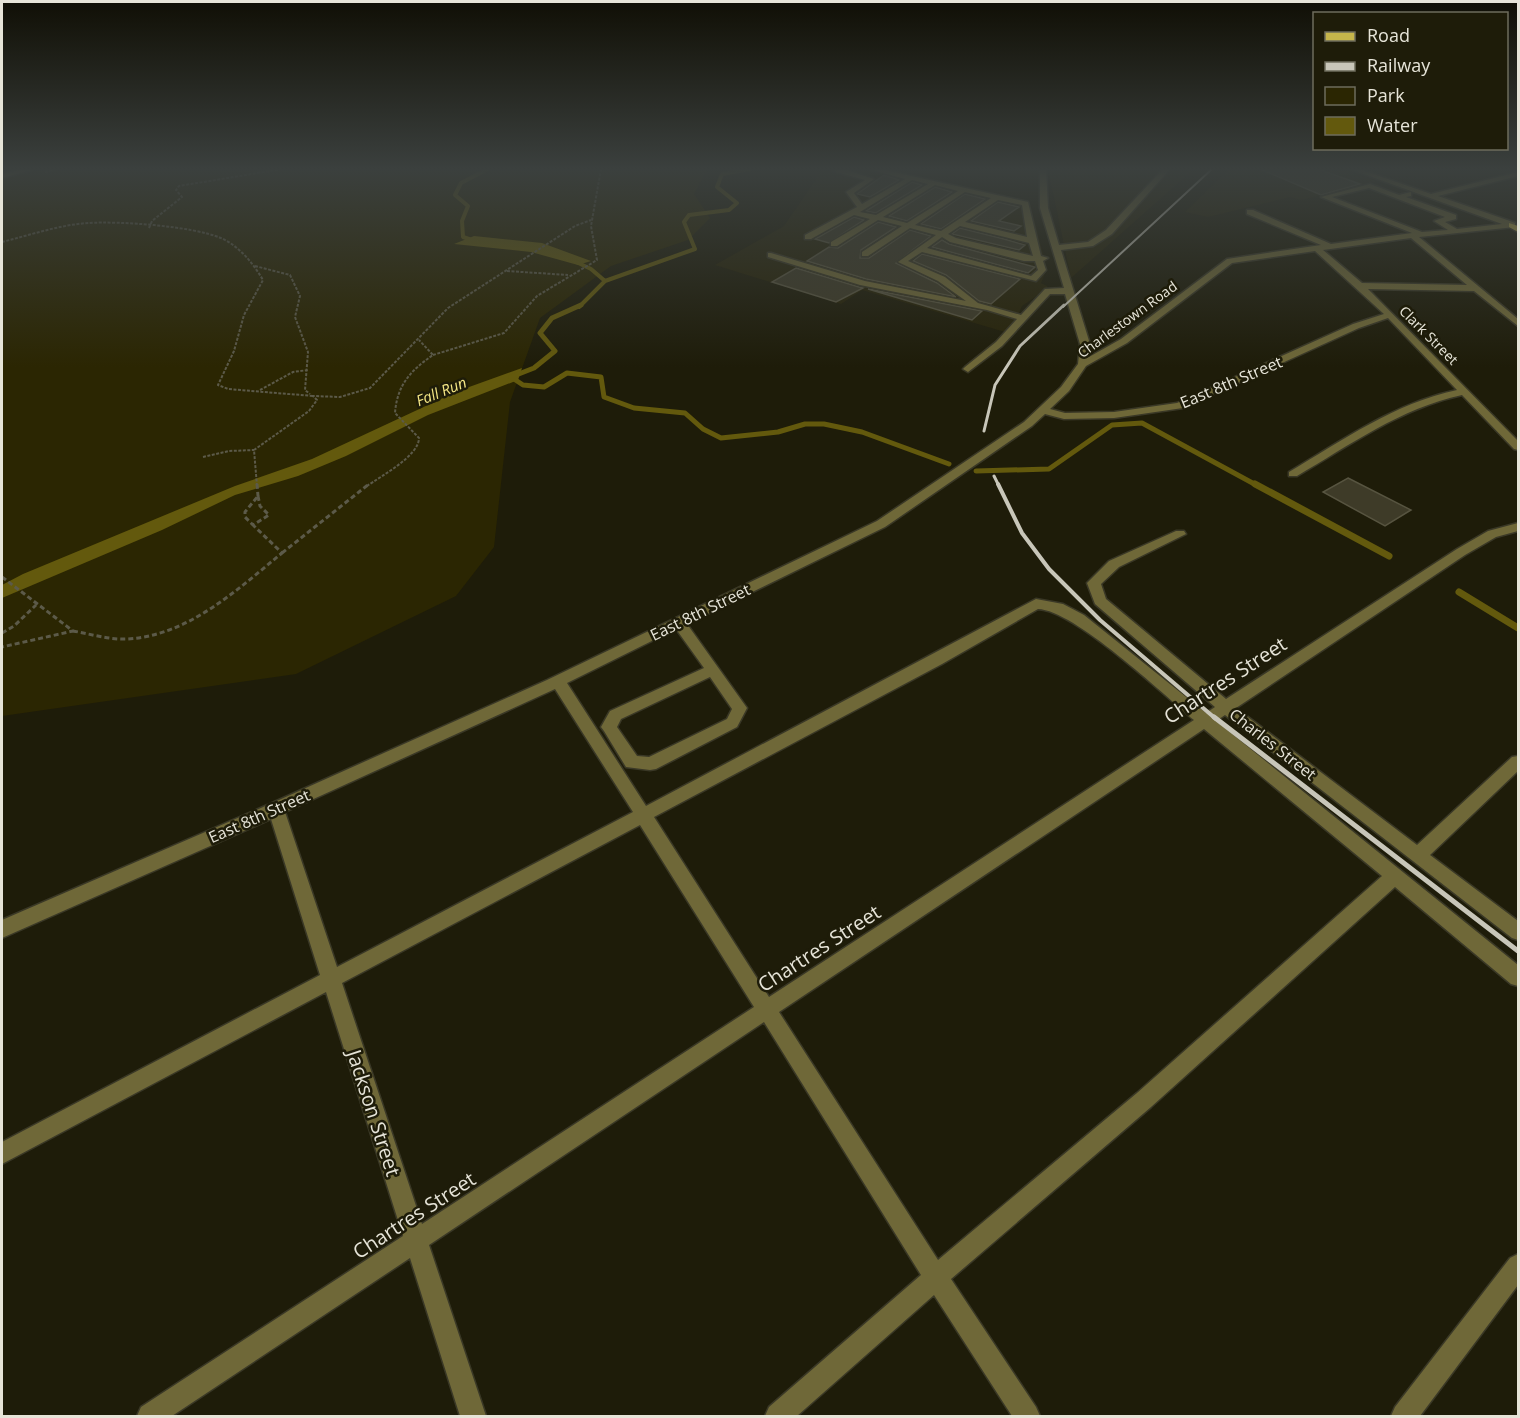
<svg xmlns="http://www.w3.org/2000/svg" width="1520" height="1418" viewBox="0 0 1520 1418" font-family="'Open Sans',sans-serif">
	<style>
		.built { fill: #272308 }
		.green { fill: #2b2602 }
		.water { fill: #63590d }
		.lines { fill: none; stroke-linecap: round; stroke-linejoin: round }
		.stream-far2 { stroke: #63590d; stroke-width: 4 }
		.stream-far1 { stroke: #63590d; stroke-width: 5 }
		.stream { stroke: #63590d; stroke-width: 7 }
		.building { fill: #3e3b28; stroke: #575440; stroke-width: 1.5 }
		.minor-casing { stroke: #3a3826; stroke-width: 3 }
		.major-casing { stroke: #3a3826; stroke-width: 3 }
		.path-far1 { stroke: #5c5a49; stroke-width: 2; stroke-dasharray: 3 1.5; stroke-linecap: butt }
		.path { stroke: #5c5a49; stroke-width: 3; stroke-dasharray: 5 3; stroke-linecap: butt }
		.minor { fill: #6f6838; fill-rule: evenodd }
		.major { fill: #c6b64b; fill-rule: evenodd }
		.rail-far3 { stroke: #c8c6b9; stroke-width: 2 }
		.rail-far2 { stroke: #c8c6b9; stroke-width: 3 }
		.rail-far1 { stroke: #c8c6b9; stroke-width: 4 }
		.rail { stroke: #c8c6b9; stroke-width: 5 }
		.labels { text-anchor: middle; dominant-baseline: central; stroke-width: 5; stroke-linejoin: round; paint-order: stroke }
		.far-street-label { font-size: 14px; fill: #e6e4d8; stroke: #1e1c09 }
		.far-water-label { font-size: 15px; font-style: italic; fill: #f5e785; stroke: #1e1c09 }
		.street-label { font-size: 16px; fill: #e6e4d8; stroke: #1e1c09 }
		.near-street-label { font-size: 20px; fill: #e6e4d8; stroke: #1e1c09 }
	</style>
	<rect width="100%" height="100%" fill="#1e1c09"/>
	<!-- built -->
	<path class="built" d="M 823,169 L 884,169 L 1030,203 L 1047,269 L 1041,283 L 1047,286 L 1047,289 L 1022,306 L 1015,322 L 1005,332 L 862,290 L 841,304 L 715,265 L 784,226 Z
		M 1048,169 L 1194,169 L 1071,278 Z
		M 1229,169 L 1341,169 L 1378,181 L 1301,200 L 1290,197 L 1208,217 L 1185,212 Z"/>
	<!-- green -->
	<path class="green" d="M 43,169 L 707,169 L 694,194 L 710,218 L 688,240 L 611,266 L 540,318 L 510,402 L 494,547 L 456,596 L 296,674 L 2,716 L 2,179 Z"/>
	<!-- water -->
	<path class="water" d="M 474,236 L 542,243 L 591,261 L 578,265 L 531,252 L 454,244 Z
		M 522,368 L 518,380 L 428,415 L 346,456 L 298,476 L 235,495 L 162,530 L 2,598 L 2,585 L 23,574 L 235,486 L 312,459 L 458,391 Z"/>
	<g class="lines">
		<!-- stream-far2 -->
		<path class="stream-far2" d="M 478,242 L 463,237 L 462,221 L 468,206 L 455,195 L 461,183 L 488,169
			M 572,260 L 591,269 L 605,281
			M 579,307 L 605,281 L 695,249 L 684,222 L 689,215 L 729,210 L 737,203 L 717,187 L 722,174 L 750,169"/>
		<!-- stream-far1 -->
		<path class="stream-far1" d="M 511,377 L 534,368 L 555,351 L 540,333 L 552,318 L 581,305
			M 511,377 L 523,385 L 544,387 L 567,373 L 601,377 L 604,397 L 634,408 L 685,413 L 703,429 L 721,438 L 778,432 L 805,424 L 824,424 L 862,432 L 949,464
			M 976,471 L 1049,469 L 1112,425 L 1142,423 L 1258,486"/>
		<!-- stream -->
		<path class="stream" d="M 1255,484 L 1389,556
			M 1459,592 L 1518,628"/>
	</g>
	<!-- building -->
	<path class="building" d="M 1260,169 L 1318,169 L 1360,184 L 1321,195 Z
		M 884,175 L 899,180 L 870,197 L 857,194 Z
		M 912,182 L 922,185 L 876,213 L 866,211 Z
		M 935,187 L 952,192 L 907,221 L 889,216 Z
		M 965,194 L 985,199 L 941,229 L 921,224 Z
		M 998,202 L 1019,207 L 999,221 L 1021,226 L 1014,231 L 971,221 Z
		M 854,217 L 864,220 L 829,243 L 815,239 Z
		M 878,222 L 896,227 L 861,250 L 860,258 L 869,258 L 910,230 L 931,236 L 896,263 L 937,283 L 956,297 L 866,279 L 807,261 L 829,247 L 838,248 Z
		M 960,228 L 1004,239 L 1025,245 L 1019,250 L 952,234 Z
		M 942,240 L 949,244 L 1035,267 L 1028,273 L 932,247 Z
		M 922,254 L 1020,279 L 991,304 L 979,301 L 946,275 L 913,261 Z
		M 796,268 L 859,287 L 863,288 L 836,302 L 772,282 Z
		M 868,289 L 982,311 L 972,320 Z
		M 1348,478 L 1411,510 L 1385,526 L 1323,492 Z"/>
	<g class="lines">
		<defs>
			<path id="minor" d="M 24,169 L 35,169 L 2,178 L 2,174 Z
				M 843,169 L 874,179 L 854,193 L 862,204 L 905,179 L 869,169 L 880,169 L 1028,202 L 1041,256 L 1048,258 L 1043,261 L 1046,270 L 1036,281 L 922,252 L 908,261 L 945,277 L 978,303 L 1021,315 L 1045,289 L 1064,288 L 1040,208 L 1040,169 L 1046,169 L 1048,208 L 1059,245 L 1088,242 L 1106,230 L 1163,169 L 1170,169 L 1112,234 L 1093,246 L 1061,250 L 1090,344 L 1089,357 L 1121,339 L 1227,259 L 1321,245 L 1247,214 L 1247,210 L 1253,210 L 1331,244 L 1412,233 L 1321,197 L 1370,184 L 1399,195 L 1411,192 L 1411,196 L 1406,197 L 1456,215 L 1456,219 L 1445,222 L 1457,229 L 1502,224 L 1350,169 L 1359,169 L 1431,194 L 1518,172 L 1518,176 L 1438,196 L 1510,221 L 1515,223 L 1515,227 L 1419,237 L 1518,319 L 1518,326 L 1474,291 L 1368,289 L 1518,441 L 1518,450 L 1514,449 L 1462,395 C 1401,408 1350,445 1297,476 L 1289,476 L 1289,472 C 1343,440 1395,403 1457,390 L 1388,318 L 1359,328 L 1183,408 L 1114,418 L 1064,419 L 1045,414 L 1032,426 L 885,527 L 687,624 L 747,708 L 737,727 L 656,769 L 650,770 L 626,767 L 604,731 L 601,727 L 610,711 L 704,668 L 676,629 L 567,683 L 646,806 L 1036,599 L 1063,604 L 1084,615 L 1206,713 L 1215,707 L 1095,604 L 1087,583 L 1109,561 L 1176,531 L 1184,531 L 1186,534 L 1119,567 L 1101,584 L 1106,599 L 1226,699 L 1457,549 L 1488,531 L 1518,523 L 1518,531 L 1496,537 L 1465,555 L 1236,708 L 1417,845 L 1512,757 L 1518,756 L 1518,771 L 1430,855 L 1518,921 L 1518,940 L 1512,938 L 1225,715 L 1216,721 L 1518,965 L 1518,986 L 1511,984 L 1395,887 L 1151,1107 L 951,1279 L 1036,1407 L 1040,1416 L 1012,1416 L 934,1295 L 797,1416 L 765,1416 L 769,1407 L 921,1275 L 764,1022 L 429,1245 L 486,1416 L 460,1416 L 410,1258 L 172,1416 L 137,1416 L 141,1407 L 403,1236 L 326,992 L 2,1164 L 2,1142 L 320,975 L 271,819 L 2,938 L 2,920 L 270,804 L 547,680 L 877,521 L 1024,422 L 1061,387 L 1078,364 L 1080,344 L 1065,294 L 1050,294 L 1002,346 L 968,372 L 963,369 L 965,367 L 996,342 L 1017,319 L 987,310 L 860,285 L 768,257 L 768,253 L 771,253 L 865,281 L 966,301 L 938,281 L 898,262 L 936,235 L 910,228 L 868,256 L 862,256 L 862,252 L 902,226 L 878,220 L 837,246 L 831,246 L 831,242 L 870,219 L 854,215 L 811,239 L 805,239 L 805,235 L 857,207 L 846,192 L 865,180 L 833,171 ZM 912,180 L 928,184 L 876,215 L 860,212 ZM 935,185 L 958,191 L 907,223 L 883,217 ZM 1369,188 L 1445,217 L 1434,221 L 1448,230 L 1422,232 L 1332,197 ZM 965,192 L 991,198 L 941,231 L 915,225 ZM 998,200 L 1022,205 L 1027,237 L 965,222 ZM 960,226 L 1029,243 L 1033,256 L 956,238 L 948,234 ZM 942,237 L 950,242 L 1024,261 L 1035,261 L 1038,270 L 1031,276 L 927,248 ZM 1411,238 L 1467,285 L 1362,283 L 1323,250 ZM 1315,251 L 1384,314 L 1353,324 L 1177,403 L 1114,412 L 1065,413 L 1050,409 L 1069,391 L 1086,366 L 1127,343 L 1232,263 ZM 1038,609 C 1074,610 1163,694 1194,720 L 769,997 L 654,817 L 942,664 ZM 710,677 L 732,709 L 727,719 L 649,757 L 637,756 L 617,727 L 621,719 ZM 555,689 L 633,812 L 337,967 L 285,812 ZM 1204,729 L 1382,876 L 1137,1093 L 938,1260 L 779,1012 ZM 640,825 L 754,1007 L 422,1224 L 342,983 Z
				M 1518,1254 L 1518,1285 L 1420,1416 L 1391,1416 L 1395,1407 L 1510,1258 Z"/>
			<path id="major" d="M 1509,223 L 1518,226 L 1518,232 L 1509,227 Z"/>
		</defs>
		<!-- minor casing -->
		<use href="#minor" class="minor-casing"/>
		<!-- major casing -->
		<use href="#major" class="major-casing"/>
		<!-- path-far1 -->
		<path class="path-far1" d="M 45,172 L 57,169
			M 149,228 L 152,221 L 182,197 L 176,190 L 179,186 L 282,169
			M 2,242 C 30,235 59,225 88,223 C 120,221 192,226 221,238 C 239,246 253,263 263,280 L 244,315 L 234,351 L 218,385 L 228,389 L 313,396
			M 255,266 L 290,275 L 300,296 L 295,317 L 308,352 L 305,390 L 310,394
			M 507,271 L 568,275
			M 433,355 L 504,333 L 537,296 L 597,260 L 591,226 L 601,169
			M 260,390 L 293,372 L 308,370
			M 203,457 L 229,451 L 254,450
			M 257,486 L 254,450 L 309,411 L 317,400 L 313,396 L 340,397 L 370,388 L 448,308 L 575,226 L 591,220
			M 367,486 C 381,476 419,456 419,438 L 395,413 C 397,385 411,370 433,355 L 419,340"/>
		<!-- path -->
		<path class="path" d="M 257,484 L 258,496
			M 258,496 L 260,506 L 269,515 L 253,525 L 245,517 L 245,512 Z
			M 282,553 L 369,484
			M 2,577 L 73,631 L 2,647
			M 73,631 C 91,634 109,640 128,639 C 189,635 237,590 282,553 L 253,525
			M 2,633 L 14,626 L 36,605"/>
		<!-- minor -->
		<use href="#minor" class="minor"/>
		<!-- major -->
		<use href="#major" class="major"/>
		<!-- rail-far3 -->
		<path class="rail-far3" d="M 1063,307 L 1212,169"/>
		<!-- rail-far2 -->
		<path class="rail-far2" d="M 984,431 L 995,385 L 1020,346 L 1064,305
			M 994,476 L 999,486"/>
		<!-- rail-far1 -->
		<path class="rail-far1" d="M 998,484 L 1022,533 L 1049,569 L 1100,620 L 1216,719"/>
		<!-- rail -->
		<path class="rail" d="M 1214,717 L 1518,951"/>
	</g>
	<!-- sky -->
	<linearGradient id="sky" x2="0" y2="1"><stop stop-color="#100f05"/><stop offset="0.46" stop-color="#3b403e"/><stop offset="1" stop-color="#3b403e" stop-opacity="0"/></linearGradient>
	<rect width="1520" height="367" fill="url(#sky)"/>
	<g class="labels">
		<!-- far-street labels -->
		<g class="far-street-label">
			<text transform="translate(1127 319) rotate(-36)">Charlestown Road</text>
			<text transform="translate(1429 335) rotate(45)">Clark Street</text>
		</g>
		<!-- far-water labels -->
		<g class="far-water-label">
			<text transform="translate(441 391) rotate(-22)">Fall Run</text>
		</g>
		<!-- street labels -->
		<g class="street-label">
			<text transform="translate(1231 382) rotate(-23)">East 8th Street</text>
			<text transform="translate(700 612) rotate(-26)">East 8th Street</text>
			<text transform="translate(1273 744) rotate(38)">Charles Street</text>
			<text transform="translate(259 816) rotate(-24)">East 8th Street</text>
		</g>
		<!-- near-street labels -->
		<g class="near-street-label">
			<text transform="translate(1225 680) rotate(-33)">Chartres Street</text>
			<text transform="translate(819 948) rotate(-33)">Chartres Street</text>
			<text transform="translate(374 1113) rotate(72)">Jackson Street</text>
			<text transform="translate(414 1215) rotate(-33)">Chartres Street</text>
		</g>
	</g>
	<!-- border -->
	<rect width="1520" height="1418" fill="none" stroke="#e6e4d8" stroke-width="6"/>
	<!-- legend -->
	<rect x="1313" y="12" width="195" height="138" fill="#1e1c09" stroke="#6e6c5c" stroke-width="1.5"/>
	<rect x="1325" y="32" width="30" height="9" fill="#c6b64b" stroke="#6e6c5c" stroke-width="1.5"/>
	<text x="1367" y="42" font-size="18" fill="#e6e4d8">Road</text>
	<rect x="1325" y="62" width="30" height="9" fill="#c8c6b9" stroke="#6e6c5c" stroke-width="1.5"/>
	<text x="1367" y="72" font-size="18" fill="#e6e4d8">Railway</text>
	<rect x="1325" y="87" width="30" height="18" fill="#2b2602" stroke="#6e6c5c" stroke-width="1.5"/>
	<text x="1367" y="102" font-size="18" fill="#e6e4d8">Park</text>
	<rect x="1325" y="117" width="30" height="18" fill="#63590d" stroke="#6e6c5c" stroke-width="1.5"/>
	<text x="1367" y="132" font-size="18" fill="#e6e4d8">Water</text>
</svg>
